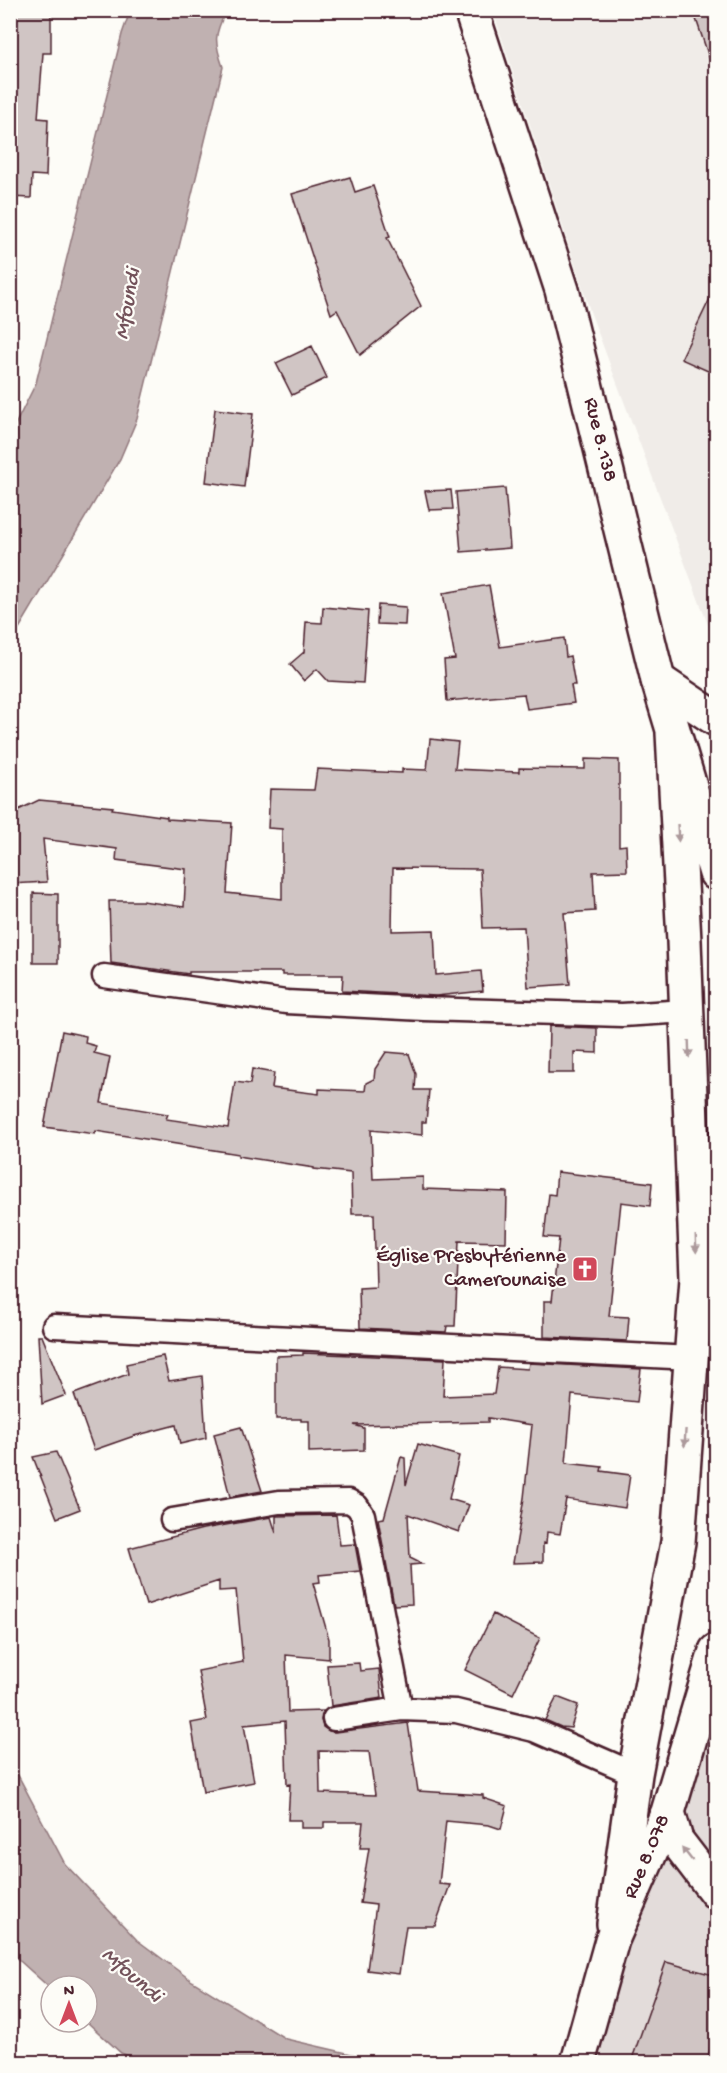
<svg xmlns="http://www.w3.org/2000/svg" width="727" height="2073" viewBox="0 0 727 2073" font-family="'Gochi Hand',sans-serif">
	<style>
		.built { fill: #f0ece8 }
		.green { fill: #e3dcda; stroke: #967e82; stroke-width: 1.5 }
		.water { fill: #c0b1b1; stroke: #91777b; stroke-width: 1.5 }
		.building { fill: #d0c5c4; stroke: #4a1f2b; stroke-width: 1.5; fill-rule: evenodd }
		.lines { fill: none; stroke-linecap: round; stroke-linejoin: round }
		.street-casing { stroke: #4a1f2b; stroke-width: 27 }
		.primary-casing { stroke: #4a1f2b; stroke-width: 38 }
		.highway-casing { stroke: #4a1f2b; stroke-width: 38 }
		.street { stroke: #fdfcf7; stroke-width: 22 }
		.primary { stroke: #fdfcf7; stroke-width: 33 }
		.highway { stroke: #fdfcf7; stroke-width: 33 }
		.oneway { fill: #ac999b }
		.labels { text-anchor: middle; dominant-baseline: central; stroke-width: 4.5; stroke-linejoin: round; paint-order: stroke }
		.street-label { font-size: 21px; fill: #4a1f2b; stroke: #fdfcf7 }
		.poi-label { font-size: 21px; fill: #4a1f2b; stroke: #fdfcf7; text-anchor: end }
		.water-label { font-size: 22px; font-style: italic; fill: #73525a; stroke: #fdfcf7 }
	</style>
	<rect width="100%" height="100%" fill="#fdfcf7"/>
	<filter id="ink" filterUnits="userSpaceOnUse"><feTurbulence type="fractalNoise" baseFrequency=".0167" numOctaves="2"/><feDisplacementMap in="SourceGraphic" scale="12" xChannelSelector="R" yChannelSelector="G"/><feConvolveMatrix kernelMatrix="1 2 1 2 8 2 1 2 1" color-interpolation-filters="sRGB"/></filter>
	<g filter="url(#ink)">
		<!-- built -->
		<path class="built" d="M 493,11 L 716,11 L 716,640 L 710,630 L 591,314 Z"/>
		<!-- green -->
		<path class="green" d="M 716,1651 L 716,2062 L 578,2062 Z"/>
		<!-- water -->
		<path class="water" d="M 130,11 L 226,11 C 214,35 214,41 223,67 L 137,419 L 120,459 L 11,642 L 11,433 L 36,383 L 122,34 Z
			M 10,1760 L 65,1864 L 137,1940 L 192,1981 L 286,2039 L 386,2062 L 143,2062 L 121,2053 L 87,2022 L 87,1986 L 51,1986 L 51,1989 L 11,1953 Z"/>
		<!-- building -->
		<path class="building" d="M 16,10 L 51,10 L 51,53 L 43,53 L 38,118 L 48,119 L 46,176 L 32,175 L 31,198 L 10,197 L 10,117 L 14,75 L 16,75 Z
			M 693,10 L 717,10 L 717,68 L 713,69 Z
			M 350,177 L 355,192 L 373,186 L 390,237 L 387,238 L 421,306 L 360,355 L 337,310 L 331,314 L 292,194 Z
			M 717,284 L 717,375 L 681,359 Z
			M 312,346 L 327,378 L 292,395 L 276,363 Z
			M 215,409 L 253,414 L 244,487 L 206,482 Z
			M 505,488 L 510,548 L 461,552 L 456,492 Z
			M 451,490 L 453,509 L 429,510 L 425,491 Z
			M 489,585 L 500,647 L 564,638 L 566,657 L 570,656 L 575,685 L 571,685 L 574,703 L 527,709 L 524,694 L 447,701 L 444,660 L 455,659 L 443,593 Z
			M 378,605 L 406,607 L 405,625 L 377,624 Z
			M 323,607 L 368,611 L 363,683 L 328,681 L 317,669 L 304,681 L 290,664 L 304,652 L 306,622 L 322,623 Z
			M 430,739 L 458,742 L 455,769 L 519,772 L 519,768 L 585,769 L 585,759 L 619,760 L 619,846 L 626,845 L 627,871 L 593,872 L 595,911 L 564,913 L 570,984 L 528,987 L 524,927 L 483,928 L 480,869 L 393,868 L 392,931 L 434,930 L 436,975 L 481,971 L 483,991 L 436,996 L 342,991 L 343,975 L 282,975 L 282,972 L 189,972 L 189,974 L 111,963 L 109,901 L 142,901 L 184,907 L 186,869 L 116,860 L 117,849 L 43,839 L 47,882 L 10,884 L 10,814 L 39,800 L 113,807 L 112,809 L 167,817 L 167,819 L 232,823 L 227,893 L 282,899 L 282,829 L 268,828 L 270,789 L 314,790 L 317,769 L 402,773 L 402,769 L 427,770 Z
			M 33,893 L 58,894 L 58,963 L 33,963 Z
			M 549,1026 L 597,1028 L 597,1053 L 574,1052 L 574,1073 L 548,1073 Z
			M 62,1031 L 86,1036 L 85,1043 L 96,1046 L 94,1053 L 110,1057 L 101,1103 L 168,1114 L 166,1119 L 228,1128 L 235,1082 L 250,1084 L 252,1069 L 274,1073 L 272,1088 L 319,1094 L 319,1089 L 365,1091 L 366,1083 L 374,1079 L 375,1069 L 386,1052 L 409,1054 L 416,1074 L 415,1090 L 429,1090 L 426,1122 L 422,1122 L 422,1135 L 371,1130 L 373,1179 L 423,1177 L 423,1189 L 507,1192 L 506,1242 L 459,1241 L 455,1326 L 447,1326 L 446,1332 L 360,1328 L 359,1288 L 376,1287 L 374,1214 L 352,1214 L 351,1173 L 314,1169 L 314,1168 L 238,1156 L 238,1154 L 96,1131 L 95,1134 L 44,1127 Z
			M 557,1172 L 652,1183 L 650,1206 L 621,1202 L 609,1316 L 629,1317 L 627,1341 L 544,1337 L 544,1301 L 552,1301 L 559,1238 L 544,1237 L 549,1194 L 555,1195 Z
			M 38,1336 L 42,1336 L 66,1395 L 42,1404 Z
			M 303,1353 L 445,1359 L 443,1396 L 494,1394 L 498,1367 L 528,1369 L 529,1363 L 641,1369 L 637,1402 L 572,1395 L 566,1463 L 602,1467 L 601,1471 L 630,1475 L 625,1508 L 566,1499 L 560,1534 L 547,1532 L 546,1544 L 543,1543 L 543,1562 L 513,1563 L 524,1498 L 532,1425 L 488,1418 L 488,1422 L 354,1425 L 364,1428 L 364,1450 L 309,1452 L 309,1421 L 301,1421 L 301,1419 L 276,1419 L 276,1356 L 303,1355 Z
			M 163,1356 L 169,1381 L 202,1376 L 206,1438 L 180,1444 L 176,1425 L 134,1436 L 94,1450 L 74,1394 L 128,1374 L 126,1364 Z
			M 241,1427 L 262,1491 L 230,1497 L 214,1434 Z
			M 418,1444 L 459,1456 L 449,1499 L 469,1505 L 459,1532 L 408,1514 L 410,1558 L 422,1564 L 410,1565 L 412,1604 L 394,1605 L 378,1519 L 384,1518 L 401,1457 L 405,1458 L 406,1485 Z
			M 56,1452 L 80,1509 L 57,1518 L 33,1457 Z
			M 336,1515 L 340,1545 L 355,1544 L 360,1571 L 319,1575 L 320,1582 L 313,1583 L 329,1639 L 329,1659 L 286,1655 L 288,1712 L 324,1711 L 321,1720 L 323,1727 L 329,1731 L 335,1732 L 408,1723 L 418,1791 L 483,1795 L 483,1798 L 507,1806 L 501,1829 L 489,1825 L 446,1821 L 439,1884 L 450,1885 L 435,1926 L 406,1926 L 399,1974 L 367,1970 L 376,1905 L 360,1903 L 369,1848 L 360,1848 L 363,1822 L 324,1822 L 324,1828 L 301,1828 L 301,1820 L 288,1820 L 290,1784 L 287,1785 L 285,1721 L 244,1725 L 254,1782 L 203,1792 L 191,1723 L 207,1720 L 198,1671 L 243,1662 L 236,1590 L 219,1591 L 219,1581 L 146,1605 L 129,1548 L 203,1529 L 271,1517 L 276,1533 L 276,1516 ZM 319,1751 L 369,1752 L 375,1795 L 320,1793 Z
			M 493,1614 L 540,1638 L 513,1694 L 465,1670 Z
			M 359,1663 L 360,1671 L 379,1669 L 382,1698 L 331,1706 L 327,1665 Z
			M 557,1697 L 578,1705 L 571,1728 L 561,1727 L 545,1720 Z
			M 666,1962 L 717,1976 L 717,2020 L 707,2062 L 631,2062 Z"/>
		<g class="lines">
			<defs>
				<path id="street" d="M 104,976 L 286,1002 L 424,1009 L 622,1015 L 687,1011
					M 54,1326 L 692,1358
					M 172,1520 L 279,1502 L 349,1501 L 357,1506 L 363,1515 L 401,1709
					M 334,1719 L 401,1709 L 456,1711 L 534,1730 L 635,1774"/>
				<path id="primary" d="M 471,10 L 562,290 L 658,680 L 716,873
					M 614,1924 L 635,1774 L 678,1542 L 697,1278 L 684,941 L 673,733"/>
				<path id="highway" d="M 658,680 L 716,719
					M 668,1812 L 676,1840 L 716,1892
					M 578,2062 L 612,1940 L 668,1812 L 716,1651"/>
			</defs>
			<!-- street casing -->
			<use href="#street" class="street-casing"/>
			<!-- primary casing -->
			<use href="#primary" class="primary-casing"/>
			<!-- highway casing -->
			<use href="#highway" class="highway-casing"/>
			<!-- street -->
			<use href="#street" class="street"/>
			<!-- primary -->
			<use href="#primary" class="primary"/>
			<!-- highway -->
			<use href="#highway" class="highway"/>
		</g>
		<!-- one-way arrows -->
		<defs><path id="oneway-solid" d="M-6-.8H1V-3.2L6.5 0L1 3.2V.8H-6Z" transform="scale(1.5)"/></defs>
		<g class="oneway">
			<use href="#oneway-solid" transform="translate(678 833) rotate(87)"/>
			<use href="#oneway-solid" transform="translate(689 1049) rotate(88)"/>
			<use href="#oneway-solid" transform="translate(696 1244) rotate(88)"/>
			<use href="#oneway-solid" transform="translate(685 1438) rotate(94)"/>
			<use href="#oneway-solid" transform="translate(687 1854) rotate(-128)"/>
		</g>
	</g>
	<!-- icons -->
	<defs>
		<symbol id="church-square" viewBox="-11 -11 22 22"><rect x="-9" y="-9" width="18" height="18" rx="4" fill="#d1495b" stroke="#fdfcf7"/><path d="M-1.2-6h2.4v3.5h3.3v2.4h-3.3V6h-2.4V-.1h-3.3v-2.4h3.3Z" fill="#fff"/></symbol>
	</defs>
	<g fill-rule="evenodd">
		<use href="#church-square" x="570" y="1254" width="30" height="30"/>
	</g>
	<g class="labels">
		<!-- street labels -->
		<g class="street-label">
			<text transform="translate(599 440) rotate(76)">Rue 8.138</text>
			<text transform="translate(648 1857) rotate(-67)">Rue 8.078</text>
		</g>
		<!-- poi labels -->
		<g class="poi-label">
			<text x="566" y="1257">Église Presbytérienne<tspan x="566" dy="24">Camerounaise</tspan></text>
		</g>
		<!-- water labels -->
		<g class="water-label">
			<text transform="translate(129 304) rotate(-80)">Mfoundi</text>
			<text transform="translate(131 1976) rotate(41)">Mfoundi</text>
		</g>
	</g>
	<!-- margin -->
	<rect width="727" height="2073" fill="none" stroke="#fdfcf7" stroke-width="36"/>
	<rect x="18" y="18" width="691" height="2037" fill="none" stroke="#4a1f2b" stroke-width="2" filter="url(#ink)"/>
	<!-- north arrow -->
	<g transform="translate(69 2004)"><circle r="28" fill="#fdfcf7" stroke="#b5a4a5" stroke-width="1.5"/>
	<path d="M0-4.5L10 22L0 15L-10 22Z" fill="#d1495b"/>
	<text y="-9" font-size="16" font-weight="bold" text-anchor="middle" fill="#4a1f2b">N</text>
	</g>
</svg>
